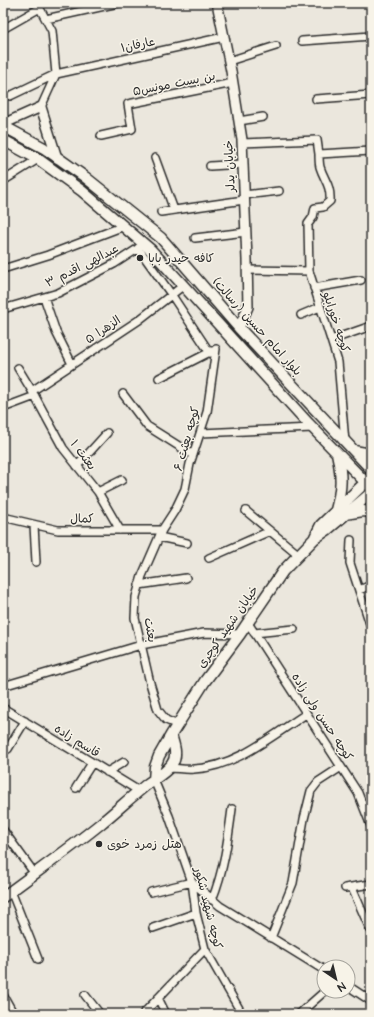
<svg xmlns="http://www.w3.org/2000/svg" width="374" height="1017" viewBox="0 0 374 1017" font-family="'Architects Daughter','Playpen Sans Arabic',sans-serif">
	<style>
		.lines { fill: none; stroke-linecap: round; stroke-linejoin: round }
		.minor-casing { stroke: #2b2b2b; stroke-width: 10 }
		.tertiary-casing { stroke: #2b2b2b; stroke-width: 12 }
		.secondary-casing { stroke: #2b2b2b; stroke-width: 13 }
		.minor { stroke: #f7f3e8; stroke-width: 7 }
		.tertiary { stroke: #f7f3e8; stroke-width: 9 }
		.secondary { stroke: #f7f3e8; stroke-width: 10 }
		.poi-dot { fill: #2b2b2b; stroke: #f7f3e8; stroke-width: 1.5 }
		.labels { text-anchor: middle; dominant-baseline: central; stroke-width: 3; stroke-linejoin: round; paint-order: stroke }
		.street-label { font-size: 12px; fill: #2b2b2b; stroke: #f7f3e8 }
		.poi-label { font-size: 12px; fill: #2b2b2b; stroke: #f7f3e8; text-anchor: start }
	</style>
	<rect width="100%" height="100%" fill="#ebe7dd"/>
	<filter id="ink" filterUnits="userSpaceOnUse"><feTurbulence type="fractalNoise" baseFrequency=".025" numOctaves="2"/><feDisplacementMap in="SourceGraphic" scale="8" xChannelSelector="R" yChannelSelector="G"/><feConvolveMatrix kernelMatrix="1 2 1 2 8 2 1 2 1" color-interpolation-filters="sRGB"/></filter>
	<g filter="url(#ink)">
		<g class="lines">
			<defs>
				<path id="minor" d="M 37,3 L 52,31 L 56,74 L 41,107
					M 46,19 L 118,3
					M 3,29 L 40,8
					M 302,41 L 371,36
					M 229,61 L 276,46
					M 10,96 L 56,74 L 224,37
					M 316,99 L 371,95
					M 239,121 L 263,117
					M 101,136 L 132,129 L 128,104 L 233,83
					M 242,143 L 317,140 L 319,154 L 371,151
					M 155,158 L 174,210
					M 210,166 L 243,164
					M 3,181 L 38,159
					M 244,195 L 279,191
					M 161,212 L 244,200
					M 195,238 L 246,232
					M 138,248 L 171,294 L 210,353
					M 3,269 L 48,255 L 124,226
					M 247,270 L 309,271 L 338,362 L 345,442
					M 309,271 L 308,224 L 313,217 L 315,208 L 323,207 L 330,201 C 331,185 324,180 320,167 C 319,163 319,158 319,154
					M 314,288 L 361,280
					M 44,297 L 56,332 L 72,364
					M 3,309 L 58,293 L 114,264 L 145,244
					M 301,315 L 320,307
					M 331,340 L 371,326
					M 18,368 L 32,391 L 63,448 L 98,492 L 120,530
					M 159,378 L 212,351
					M 32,391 L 139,320 L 184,285
					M 123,394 L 147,426 L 193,455
					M 3,408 L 35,396
					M 201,433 L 313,428
					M 77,466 L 107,433
					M 98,492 L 122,480
					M 246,511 L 299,555
					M 3,517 L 58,530 L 162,530
					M 34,525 L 36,562
					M 159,537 L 187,543
					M 351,540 L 350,563 L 371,627
					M 209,558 L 270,531
					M 139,585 L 186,578
					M 359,590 L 371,585
					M 248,623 L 358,793 L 371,826
					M 254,633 L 294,629
					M 3,686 L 141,645 L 204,633 L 240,634
					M 3,708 L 139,791
					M 178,725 L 166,720 L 158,710 L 150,683 L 135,618 L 136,597 L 142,576 L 162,530 L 175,510 L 185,489 L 190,464 L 207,412 L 216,349
					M 8,749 L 25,721
					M 169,768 C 177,768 186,770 194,769 C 236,767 273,735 306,714
					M 107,772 L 124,762
					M 154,780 L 169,816 L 192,882 L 196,913 L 205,949 L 242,1014
					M 76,788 L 92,763
					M 3,830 L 35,874
					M 345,888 L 371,884
					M 352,888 L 370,929
					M 11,891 L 38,959
					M 151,892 L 192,882 L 220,906 L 324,970
					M 212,900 C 224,870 228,840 232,809
					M 153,928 L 196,913
					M 271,938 L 293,883 L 304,819 L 311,791 L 318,782 L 341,767
					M 348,986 L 371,1001
					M 3,995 L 13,1013
					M 85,995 L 100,1014
					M 158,998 L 166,1014
					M 143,1014 L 205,949
					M 299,1014 L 325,991"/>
				<path id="tertiary" d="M 217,3 L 231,71 L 242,140 L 247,260 L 248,307 L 239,328
					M 3,124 L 41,107 L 57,158"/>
				<path id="secondary" d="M 3,126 L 44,148 L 85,177 L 161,238 L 239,328 L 371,469
					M 3,140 L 38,159 L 82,191 L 151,250 L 308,423 L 371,488
					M 354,451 L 371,454
					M 336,510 C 342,487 342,476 337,453
					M 345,514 L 363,511 L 371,512
					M 315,537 L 321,525 L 371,477
					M 154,780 L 155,767 L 159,756 L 171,735 L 205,681 L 240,634 L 283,571 L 314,539 L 327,530 L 371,493
					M 3,897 C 35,873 68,850 99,825 C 115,812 130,798 146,785 C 155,778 165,774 172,764 C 178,756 174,744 171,735"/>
			</defs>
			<!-- minor casing -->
			<use href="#minor" class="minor-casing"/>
			<!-- tertiary casing -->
			<use href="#tertiary" class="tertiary-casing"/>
			<!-- secondary casing -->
			<use href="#secondary" class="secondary-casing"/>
			<!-- minor -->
			<use href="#minor" class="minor"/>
			<!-- tertiary -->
			<use href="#tertiary" class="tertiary"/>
			<!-- secondary -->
			<use href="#secondary" class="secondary"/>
		</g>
	</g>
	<!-- markers -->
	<g class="poi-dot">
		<circle cx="140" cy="258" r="4"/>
		<circle cx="99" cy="844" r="4"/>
	</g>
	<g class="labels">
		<!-- street labels -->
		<g class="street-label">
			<text transform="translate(138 45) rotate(-12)">عارفان۱</text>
			<text transform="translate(174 84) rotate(-11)">بن بست مونس۵</text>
			<text transform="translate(230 166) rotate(-93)">خیابان یدلر</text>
			<text transform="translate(82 266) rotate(-27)">عبدالهی اقدم ۳</text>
			<text transform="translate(336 322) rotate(72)">کوچه خورابلو</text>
			<text transform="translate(257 327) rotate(48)">بلوار امام حسین (رسالت)</text>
			<text transform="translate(103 330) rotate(-34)">الزهرا ۵</text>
			<text transform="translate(187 439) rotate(-74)">کوچه بعثت ۶</text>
			<text transform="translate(83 455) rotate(53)">بعثت ۱</text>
			<text transform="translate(82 519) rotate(-1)">کمال</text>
			<text transform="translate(228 627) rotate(-55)">خیابان شهید کوچری</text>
			<text transform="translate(150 630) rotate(80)">بعثت</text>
			<text transform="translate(322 717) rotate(57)">کوچه حسن ولی زاده</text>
			<text transform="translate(77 741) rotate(32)">قاسم زاده</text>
			<text transform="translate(208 908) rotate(76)">کوچه شهید شکور</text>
		</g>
		<!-- poi labels -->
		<g class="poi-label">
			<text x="148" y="258">کافه حیدر بابا</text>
			<text x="107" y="844">هتل زمرد خوی</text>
		</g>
	</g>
	<!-- margin -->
	<rect width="374" height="1017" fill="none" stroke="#f7f3e8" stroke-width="16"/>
	<rect x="8" y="8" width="358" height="1001" fill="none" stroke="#2b2b2b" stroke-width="1.5" filter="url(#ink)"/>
	<!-- north arrow -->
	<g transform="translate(336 979) rotate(145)"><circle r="19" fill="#f7f3e8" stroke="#a5a39c"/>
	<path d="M0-3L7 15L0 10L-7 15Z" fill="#2b2b2b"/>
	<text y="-6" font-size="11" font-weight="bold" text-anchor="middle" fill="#2b2b2b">N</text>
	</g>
</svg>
